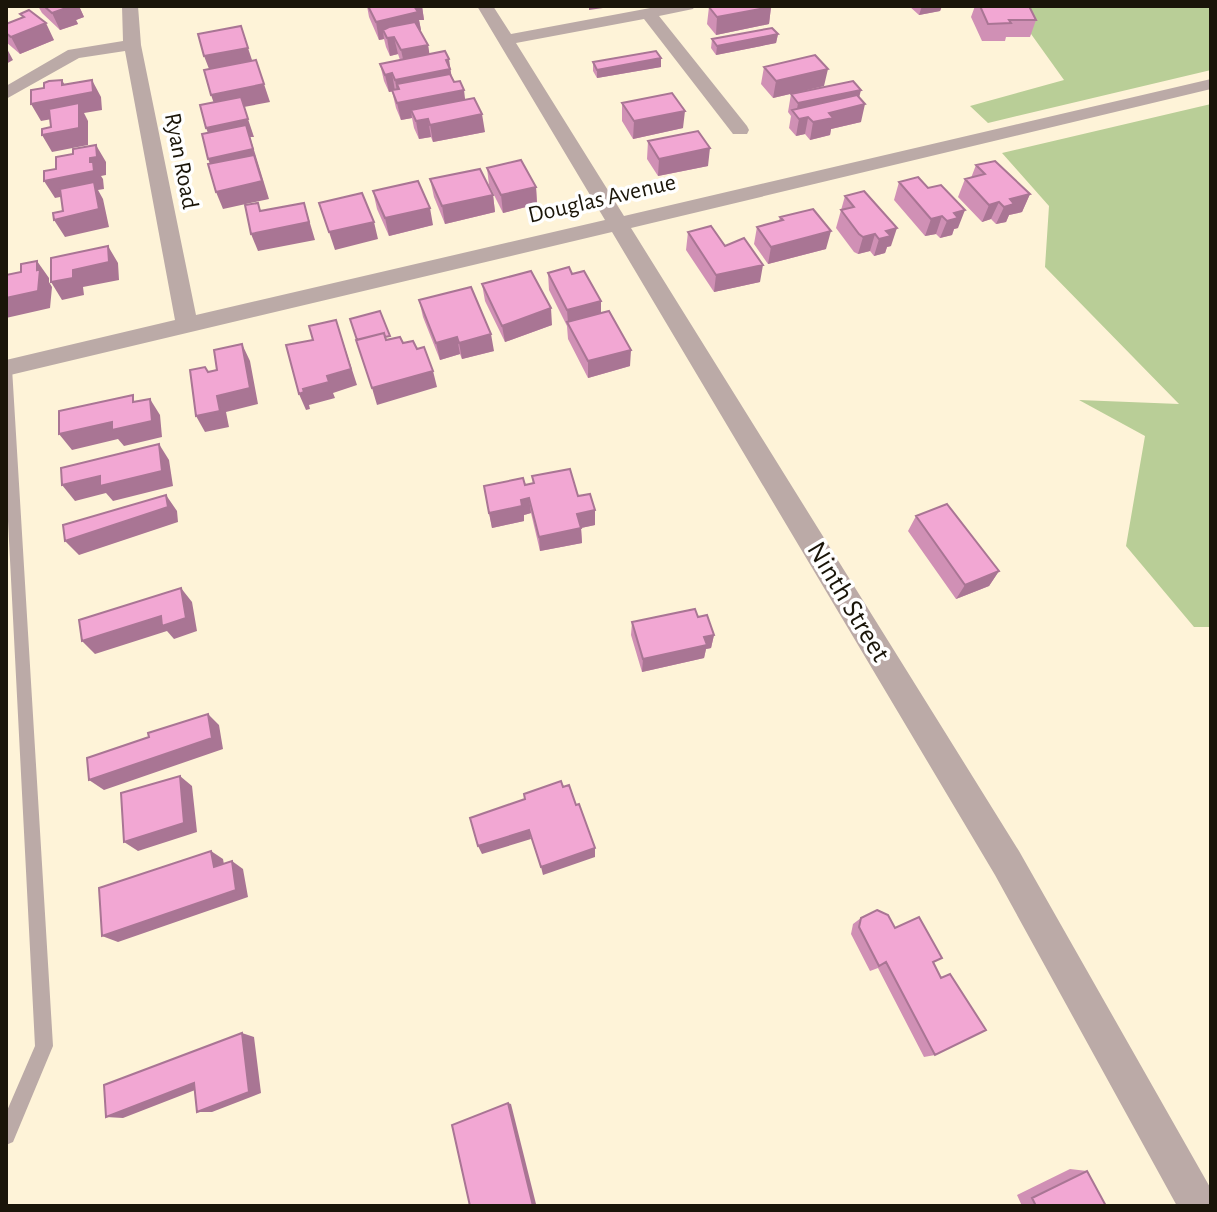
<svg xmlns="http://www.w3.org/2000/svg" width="1217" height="1212" viewBox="0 0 1217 1212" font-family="'Alegreya Sans',sans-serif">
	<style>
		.green { fill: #b9ce97 }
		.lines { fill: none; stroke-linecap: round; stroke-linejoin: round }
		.service { fill: #bbaaa7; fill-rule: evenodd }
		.minor { fill: #bbaaa7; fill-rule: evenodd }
		.wall { fill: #d090b5 }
		.shaded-wall { fill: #a97594 }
		.building { fill: #f2a7d3; stroke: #a97594; stroke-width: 2 }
		.labels { text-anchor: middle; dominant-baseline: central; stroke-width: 7; stroke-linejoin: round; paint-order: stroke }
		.far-street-label { font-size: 24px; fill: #1a1509; stroke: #fff }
		.street-label { font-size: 28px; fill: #1a1509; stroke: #fff }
	</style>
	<rect width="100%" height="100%" fill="#fef3d8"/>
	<!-- green -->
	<path class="green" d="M 1011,6 L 1211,6 L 1211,70 L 988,123 L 970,106 L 1064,80 Z
		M 1211,104 L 1211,627 L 1194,627 L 1126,546 L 1145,436 L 1079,400 L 1179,404 L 1045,267 L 1049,206 L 1002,153 Z"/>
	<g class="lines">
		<!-- service -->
		<path class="service" d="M 6,364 L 12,368 L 53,1046 L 13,1142 L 6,1145 L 6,1113 L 35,1046 L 6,482 Z"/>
		<!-- minor -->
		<path class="minor" d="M 122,6 L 138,6 L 141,45 L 196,315 L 605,220 L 477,6 L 493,6 L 511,34 L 661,6 L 695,6 L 693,9 L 659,16 L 747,126 L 749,130 L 747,134 L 733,134 L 644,19 L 516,43 L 624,216 L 1211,79 L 1211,89 L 631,228 L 1019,851 L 1211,1189 L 1211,1206 L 1177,1206 L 995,875 L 612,232 L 6,376 L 6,360 L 175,320 L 125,51 L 79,58 L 6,99 L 6,86 L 68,50 L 123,41 Z"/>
	</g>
	<!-- wall -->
	<path class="wall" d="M 38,6 L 79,6 L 84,17 L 76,20 L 78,24 L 60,30 L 42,13 Z
		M 367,6 L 422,6 L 424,20 L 419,20 L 421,30 L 420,30 L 428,45 L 429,54 L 452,77 L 485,132 L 433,142 L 431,137 L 419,139 L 414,128 L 412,118 L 401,120 L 396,108 L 392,91 L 389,92 L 384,81 L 380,64 L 400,60 L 398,54 L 390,56 L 386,47 L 384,39 L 379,40 L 369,17 Z
		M 909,6 L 942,6 L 940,11 L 919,15 Z
		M 975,6 L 1029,6 L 1036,20 L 1030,37 L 1006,37 L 1005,41 L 982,41 L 971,17 Z
		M 709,7 L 771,7 L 769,24 L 716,35 L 707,24 Z
		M 20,14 L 54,40 L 20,54 L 6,42 L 6,24 L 22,17 Z
		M 778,34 L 776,43 L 716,55 L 711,48 L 712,39 Z
		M 661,58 L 661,67 L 597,78 L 593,71 L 593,62 Z
		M 764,67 L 824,86 L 773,98 L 761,84 Z
		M 791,94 L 859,98 L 861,122 L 831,129 L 830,135 L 810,140 L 805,134 L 796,136 L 789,128 L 791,116 L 788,112 Z
		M 622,103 L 683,128 L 633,139 L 622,121 Z
		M 648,141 L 708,166 L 658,176 L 647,159 Z
		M 976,165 L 1030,194 L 1022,212 L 1009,215 L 1006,222 L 996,224 L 991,219 L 982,222 L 958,197 L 965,179 L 971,178 Z
		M 487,168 L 536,187 L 537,204 L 503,213 L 489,185 Z
		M 430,179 L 493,195 L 495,212 L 445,224 L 434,197 Z
		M 899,182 L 958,228 L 954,229 L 952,235 L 940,238 L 936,234 L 925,236 L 894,200 Z
		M 373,191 L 433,225 L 389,236 L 377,209 Z
		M 845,196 L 891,246 L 887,247 L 885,253 L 874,256 L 870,251 L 858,254 L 854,252 L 836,228 Z
		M 780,217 L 826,249 L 768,264 L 754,244 L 757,227 L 779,221 Z
		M 688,232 L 725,246 L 760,282 L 714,292 L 686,250 Z
		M 548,273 L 572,274 L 601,301 L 601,313 L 630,366 L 588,378 L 568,339 L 567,326 L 549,290 Z
		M 482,284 L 552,325 L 505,342 L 485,301 Z
		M 419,300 L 494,351 L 462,359 L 460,354 L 440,360 L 423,317 Z
		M 532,476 L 578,496 L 595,525 L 581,528 L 582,543 L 540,551 L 531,513 L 524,515 L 524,521 L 492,528 L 484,486 L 525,485 L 533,484 Z
		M 916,516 L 999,571 L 989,586 L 956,599 L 908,531 Z
		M 698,617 L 714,635 L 711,648 L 706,649 L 704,658 L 642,672 L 631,635 L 632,622 Z
		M 861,918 L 895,928 L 942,958 L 933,963 L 941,978 L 935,1055 L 924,1057 L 878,968 L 870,971 L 851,934 L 853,924 Z
		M 1070,1169 L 1087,1171 L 1106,1206 L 1022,1206 L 1017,1195 Z"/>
	<!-- shaded-wall -->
	<path class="shaded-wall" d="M 67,6 L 79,6 L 84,17 L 76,20 L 78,24 L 60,30 L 52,13 Z
		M 414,6 L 422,6 L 424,20 L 419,20 L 421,30 L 387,38 L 383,30 L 384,39 L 379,40 L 376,22 Z
		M 589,6 L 603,6 L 603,8 L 589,10 Z
		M 922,6 L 942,6 L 940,11 L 919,15 Z
		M 771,7 L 769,24 L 716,35 L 717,17 Z
		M 46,23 L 54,40 L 20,54 L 11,37 Z
		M 778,34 L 776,43 L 716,55 L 717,46 Z
		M 394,37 L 398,54 L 390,56 L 387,38 Z
		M 428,45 L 431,63 L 405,68 L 401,50 Z
		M 6,47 L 13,60 L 6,64 Z
		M 248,48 L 254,66 L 211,74 L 204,56 Z
		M 661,58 L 661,67 L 597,78 L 597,70 Z
		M 449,59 L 453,86 L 397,84 L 400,97 L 398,97 L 395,80 Z
		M 828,69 L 824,86 L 773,98 L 776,81 Z
		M 392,73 L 395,91 L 389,92 L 385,75 Z
		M 62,80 L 71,96 L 92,80 L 101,97 L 102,110 L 84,113 L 88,121 L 88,145 L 52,152 L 42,135 L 79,114 L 41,121 L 31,104 L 62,85 Z
		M 264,84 L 270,102 L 244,107 L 254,137 L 250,137 L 269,199 L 223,209 L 216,192 L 215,176 L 208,159 L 213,145 L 206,128 L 217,112 L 211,95 Z
		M 464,90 L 466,107 L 411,110 L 412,118 L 401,120 L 397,103 Z
		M 861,90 L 857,106 L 865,104 L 861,122 L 831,129 L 830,135 L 810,140 L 813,122 L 829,114 L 808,118 L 805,134 L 796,136 L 799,119 L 796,115 L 798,103 Z
		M 685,111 L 683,128 L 633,139 L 634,121 Z
		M 482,114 L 485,132 L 433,142 L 430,125 Z
		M 428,119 L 431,137 L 419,139 L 416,121 Z
		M 96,145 L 106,162 L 106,175 L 101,176 L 103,179 L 104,189 L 98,190 L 103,199 L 109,227 L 65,237 L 54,220 L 96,190 L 55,198 L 44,181 L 90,162 L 90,158 Z
		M 710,148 L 708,166 L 658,176 L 659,159 Z
		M 536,187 L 537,204 L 503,213 L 501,195 Z
		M 1030,194 L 1022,212 L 1009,215 L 1006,222 L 996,224 L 1004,207 L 1010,199 Z
		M 493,195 L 495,212 L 445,224 L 442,206 Z
		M 999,202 L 991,219 L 982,222 L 989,205 Z
		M 304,203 L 315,240 L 258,251 L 251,234 Z
		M 430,208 L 433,225 L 389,236 L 385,218 Z
		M 965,210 L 958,228 L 954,229 L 952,235 L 940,238 L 947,221 L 954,213 Z
		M 942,216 L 936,234 L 925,236 L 931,219 Z
		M 374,222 L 378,239 L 335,250 L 329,232 Z
		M 897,228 L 891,246 L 887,247 L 885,253 L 874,256 L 879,239 L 886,231 Z
		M 831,231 L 826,249 L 768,264 L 771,247 Z
		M 875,234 L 870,251 L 858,254 L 863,237 Z
		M 108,246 L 118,263 L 119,280 L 83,287 L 84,295 L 62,300 L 51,282 L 73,270 Z
		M 37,261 L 49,278 L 49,282 L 52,287 L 50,308 L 6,318 L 6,298 L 37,270 Z
		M 763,265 L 760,282 L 714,292 L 716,275 Z
		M 601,301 L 601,318 L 568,323 L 567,310 Z
		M 551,308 L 552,325 L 505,342 L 502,326 Z
		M 336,320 L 357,385 L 333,393 L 335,398 L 309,405 L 310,409 L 306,410 L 299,394 L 303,389 L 327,376 Z
		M 491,334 L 494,351 L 462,359 L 459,343 Z
		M 457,337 L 460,354 L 440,360 L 436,343 Z
		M 242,344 L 250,361 L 258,404 L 226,412 L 229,427 L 205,432 L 196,416 L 217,396 Z
		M 631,350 L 630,366 L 588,378 L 588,361 Z
		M 433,371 L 437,387 L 377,405 L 372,388 Z
		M 150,399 L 160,415 L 162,437 L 124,446 L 118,439 L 72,450 L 59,434 Z
		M 159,444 L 169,460 L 173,486 L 113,501 L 106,493 L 75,501 L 62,485 Z
		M 166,495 L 177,511 L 178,522 L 79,555 L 65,541 Z
		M 529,498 L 531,513 L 524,515 L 524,521 L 492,528 L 489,513 L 521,500 Z
		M 595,510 L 595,525 L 581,528 L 582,543 L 540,551 L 539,537 L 577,514 Z
		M 999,571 L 989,586 L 956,599 L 965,585 Z
		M 181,588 L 192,602 L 197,631 L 174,639 L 167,631 L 95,654 L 82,641 Z
		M 714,635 L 711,648 L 706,649 L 704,658 L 642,672 L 643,659 L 704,637 Z
		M 208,714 L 219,725 L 223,749 L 104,790 L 89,780 Z
		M 180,776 L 192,786 L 197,832 L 138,851 L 124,842 Z
		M 529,830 L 531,839 L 482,854 L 478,846 Z
		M 595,848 L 595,857 L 543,875 L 541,867 Z
		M 211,851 L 223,859 L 226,875 L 214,867 Z
		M 232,861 L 243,869 L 248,897 L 118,942 L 102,936 Z
		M 242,1033 L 254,1037 L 261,1093 L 212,1112 L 197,1112 Z
		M 194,1083 L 208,1085 L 123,1118 L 106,1117 Z
		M 508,1103 L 511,1104 L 536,1204 L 534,1206 L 533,1206 Z"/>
	<!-- building -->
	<path class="building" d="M 44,6 L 69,6 L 69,7 L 52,13 Z
		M 368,6 L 414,6 L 418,12 L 376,22 Z
		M 714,6 L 770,6 L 771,7 L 717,17 L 709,7 Z
		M 980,6 L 1029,6 L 1036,20 L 1009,20 L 1011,23 L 988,24 Z
		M 29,10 L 46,23 L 11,37 L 6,33 L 6,24 L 24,17 L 20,14 Z
		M 415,22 L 428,45 L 401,50 L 394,37 L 387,38 L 383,30 L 389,27 Z
		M 241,26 L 248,48 L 204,56 L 198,34 Z
		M 772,28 L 778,34 L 717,46 L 712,39 Z
		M 445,51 L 449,59 L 446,60 L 450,69 L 395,80 L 392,73 L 385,75 L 380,64 Z
		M 656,51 L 661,58 L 597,70 L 593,62 Z
		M 815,55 L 828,69 L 776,81 L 764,67 Z
		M 256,60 L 264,84 L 211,95 L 204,70 Z
		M 450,74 L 454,82 L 460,81 L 464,90 L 397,103 L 392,90 L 399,89 L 397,84 Z
		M 62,80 L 62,85 L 92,80 L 93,92 L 31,104 L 31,90 L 44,88 L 44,83 L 49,81 Z
		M 853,81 L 861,90 L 798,103 L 791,94 Z
		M 672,93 L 685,111 L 634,121 L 622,103 Z
		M 857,95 L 865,104 L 829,113 L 833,118 L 813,122 L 808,117 L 799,119 L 792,110 Z
		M 241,97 L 248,119 L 206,128 L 200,105 Z
		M 474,98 L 482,114 L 430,125 L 428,119 L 416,121 L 411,110 Z
		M 79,103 L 79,128 L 42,135 L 42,129 L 51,127 L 49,109 Z
		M 246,125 L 253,149 L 208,159 L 202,134 Z
		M 698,131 L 710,148 L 659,159 L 648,141 Z
		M 96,145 L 97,157 L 90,158 L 90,162 L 93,162 L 94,171 L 44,181 L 44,171 L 56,169 L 56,157 L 73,154 L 73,149 Z
		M 254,155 L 262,181 L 216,192 L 208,164 Z
		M 521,160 L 536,187 L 501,195 L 487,168 Z
		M 995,161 L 1030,194 L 1010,199 L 1014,204 L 1004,207 L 999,202 L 989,205 L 965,179 L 985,174 L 976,165 Z
		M 480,169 L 493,195 L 442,206 L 430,179 Z
		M 918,177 L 928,188 L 941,185 L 965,210 L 954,213 L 958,218 L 947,221 L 942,216 L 931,219 L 899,182 Z
		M 418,181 L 430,208 L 385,218 L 373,191 Z
		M 94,182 L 99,209 L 54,220 L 53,213 L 63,211 L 60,189 Z
		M 864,191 L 897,228 L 886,231 L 891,236 L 879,239 L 875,234 L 863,237 L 859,234 L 841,210 L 854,207 L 845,196 Z
		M 362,193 L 374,222 L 329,232 L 319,203 Z
		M 258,203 L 260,211 L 304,203 L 309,222 L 251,234 L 245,205 Z
		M 813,209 L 831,231 L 771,247 L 757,227 L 783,220 L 780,217 Z
		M 711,226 L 725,246 L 744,238 L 763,265 L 716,275 L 688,232 Z
		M 108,246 L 109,262 L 73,270 L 73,278 L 51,282 L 51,258 Z
		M 37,261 L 37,270 L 40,269 L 38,291 L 6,298 L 6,275 L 21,272 L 21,264 Z
		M 569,267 L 572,274 L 584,271 L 601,301 L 567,310 L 548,273 Z
		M 531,271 L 551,308 L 502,326 L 482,284 Z
		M 471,287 L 491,334 L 459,343 L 457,337 L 436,343 L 419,300 Z
		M 380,311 L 390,336 L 385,337 L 384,333 L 357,340 L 350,319 Z
		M 609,311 L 631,350 L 588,361 L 567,322 Z
		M 336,320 L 351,369 L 327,376 L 329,382 L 303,389 L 304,392 L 299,394 L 286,345 L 313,340 L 309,326 Z
		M 384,333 L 386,340 L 400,337 L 403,343 L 413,341 L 417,349 L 424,347 L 433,371 L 372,388 L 356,340 Z
		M 242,344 L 250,388 L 217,396 L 220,411 L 196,416 L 190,370 L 205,367 L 208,372 L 217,370 L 214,350 Z
		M 133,395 L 133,402 L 150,399 L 152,421 L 112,430 L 112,422 L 59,434 L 59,411 Z
		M 159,444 L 162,471 L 100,486 L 100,476 L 62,485 L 61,468 Z
		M 570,469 L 578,496 L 590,494 L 595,510 L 577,514 L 581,528 L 539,537 L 529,498 L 521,500 L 522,506 L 489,513 L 484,486 L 523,478 L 525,485 L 534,483 L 532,476 Z
		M 166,495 L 168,507 L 65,541 L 63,525 Z
		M 947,504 L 999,571 L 965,585 L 916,516 Z
		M 181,588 L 186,618 L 162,626 L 161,616 L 82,641 L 79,620 Z
		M 695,609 L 698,617 L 707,615 L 714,635 L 704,637 L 707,645 L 643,659 L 632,622 Z
		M 208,714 L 212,738 L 89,780 L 87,758 L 149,737 L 148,733 Z
		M 180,776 L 184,823 L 124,842 L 121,793 Z
		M 561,781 L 563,787 L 569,785 L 576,805 L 579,804 L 595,848 L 541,867 L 529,830 L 478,846 L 470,818 L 525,799 L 524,794 Z
		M 211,851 L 214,867 L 232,861 L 236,890 L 102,936 L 99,888 Z
		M 877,910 L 888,915 L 895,928 L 919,917 L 942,958 L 933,962 L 941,978 L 950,974 L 986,1030 L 935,1055 L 886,962 L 879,966 L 859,927 L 861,918 Z
		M 242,1033 L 249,1092 L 197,1112 L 194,1083 L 106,1117 L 104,1085 Z
		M 508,1103 L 533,1206 L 470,1206 L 452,1125 Z
		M 1087,1171 L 1106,1206 L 1036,1206 L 1032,1198 Z"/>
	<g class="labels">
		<!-- far-street labels -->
		<g class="far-street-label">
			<text transform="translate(181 161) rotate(79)">Ryan Road</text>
			<text transform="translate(602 199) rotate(-13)">Douglas Avenue</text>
		</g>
		<!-- street labels -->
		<g class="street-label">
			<text transform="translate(848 602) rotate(59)">Ninth Street</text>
		</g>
	</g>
	<!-- border -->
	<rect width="1217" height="1212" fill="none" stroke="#1a1509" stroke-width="16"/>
</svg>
